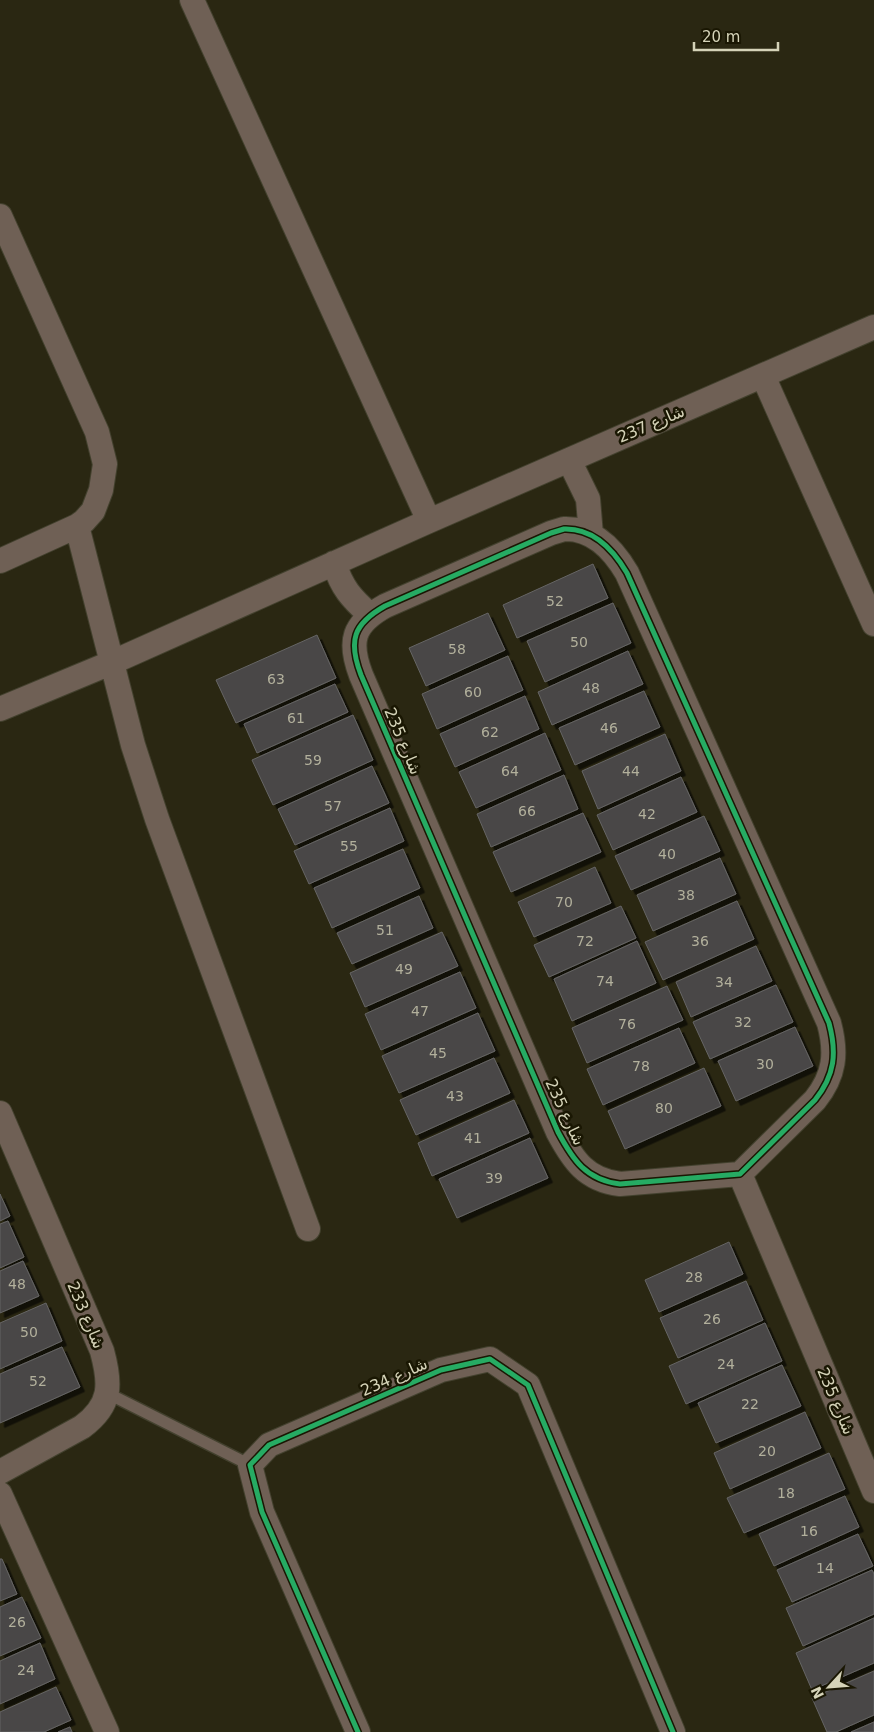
<svg xmlns="http://www.w3.org/2000/svg" width="874" height="1732" viewBox="0 0 874 1732" font-family="'DejaVu Sans','Noto Sans Arabic',sans-serif">
	<style>
		.building { fill: #484746; stroke: #666565; filter: url(#shadow) }
		.lines { fill: none; stroke-linecap: round; stroke-linejoin: round }
		.service-casing { stroke: #43412e; stroke-width: 14 }
		.minor-casing { stroke: #43412e; stroke-width: 26 }
		.service { stroke: #6f6055; stroke-width: 11 }
		.minor { stroke: #6f6055; stroke-width: 24 }
		.cycleway-casing { stroke: #1a1703; stroke-width: 8 }
		.cycleway { stroke: #26ab63; stroke-width: 5 }
		.labels { text-anchor: middle; dominant-baseline: central; stroke-width: 5; stroke-linejoin: round; paint-order: stroke }
		.number-label { font-size: 14px; fill: #b2b09c }
		.street-label { font-size: 16px; fill: #d5d3b8; stroke: #1a1703 }
	</style>
	<defs>
		<filter id="shadow"><feDropShadow dx="4.5" dy="4.5" stdDeviation="0" flood-color="#0009"/></filter>
	</defs>
	<rect width="100%" height="100%" fill="#2a2712"/>
	<!-- building -->
	<path class="building" d="M 593,564 L 608,598 L 517,638 L 503,605 Z
		M 613,603 L 631,643 L 545,682 L 527,641 Z
		M 488,613 L 505,650 L 426,686 L 409,648 Z
		M 317,635 L 336,678 L 236,723 L 216,680 Z
		M 628,651 L 643,684 L 552,725 L 538,692 Z
		M 508,656 L 523,690 L 437,729 L 422,694 Z
		M 335,684 L 348,712 L 257,753 L 244,724 Z
		M 644,691 L 660,727 L 575,765 L 559,728 Z
		M 525,696 L 539,729 L 455,767 L 440,734 Z
		M 353,715 L 373,760 L 273,805 L 252,760 Z
		M 545,733 L 561,770 L 476,808 L 459,772 Z
		M 665,734 L 681,771 L 598,809 L 582,771 Z
		M 372,766 L 389,803 L 295,845 L 278,809 Z
		M 564,775 L 578,809 L 491,847 L 477,814 Z
		M 681,777 L 697,812 L 613,850 L 597,815 Z
		M 390,808 L 404,841 L 309,884 L 294,851 Z
		M 583,813 L 601,852 L 511,892 L 493,852 Z
		M 704,816 L 720,851 L 631,890 L 615,856 Z
		M 403,849 L 420,888 L 332,928 L 314,888 Z
		M 720,858 L 736,894 L 653,931 L 637,895 Z
		M 595,867 L 611,903 L 534,937 L 518,902 Z
		M 419,896 L 433,928 L 352,964 L 337,933 Z
		M 737,901 L 754,939 L 663,980 L 645,942 Z
		M 621,906 L 636,938 L 549,977 L 534,945 Z
		M 442,932 L 458,966 L 365,1007 L 350,973 Z
		M 637,941 L 656,983 L 572,1021 L 554,979 Z
		M 756,946 L 772,981 L 691,1017 L 676,982 Z
		M 460,972 L 476,1008 L 381,1050 L 365,1014 Z
		M 776,985 L 793,1022 L 710,1059 L 693,1022 Z
		M 667,986 L 683,1020 L 587,1063 L 572,1028 Z
		M 478,1013 L 495,1051 L 399,1093 L 382,1056 Z
		M 795,1027 L 813,1066 L 736,1101 L 718,1061 Z
		M 679,1028 L 695,1063 L 603,1105 L 587,1069 Z
		M 494,1058 L 510,1093 L 416,1135 L 400,1100 Z
		M 704,1068 L 721,1106 L 625,1149 L 608,1111 Z
		M 514,1100 L 529,1133 L 432,1176 L 418,1143 Z
		M 530,1138 L 548,1178 L 457,1218 L 439,1179 Z
		M 0,1194 L 10,1216 L 0,1221 Z
		M 8,1221 L 24,1257 L 0,1268 L 0,1224 Z
		M 729,1242 L 743,1274 L 659,1312 L 645,1280 Z
		M 23,1261 L 39,1296 L 0,1313 L 0,1271 Z
		M 746,1281 L 763,1320 L 678,1358 L 660,1318 Z
		M 46,1303 L 62,1341 L 0,1369 L 0,1323 Z
		M 765,1323 L 782,1361 L 686,1404 L 669,1366 Z
		M 62,1347 L 80,1387 L 0,1423 L 0,1374 Z
		M 782,1365 L 801,1406 L 716,1443 L 698,1403 Z
		M 805,1412 L 821,1448 L 730,1489 L 714,1453 Z
		M 829,1453 L 845,1489 L 744,1533 L 727,1498 Z
		M 845,1496 L 859,1527 L 774,1566 L 759,1534 Z
		M 858,1534 L 873,1566 L 792,1602 L 777,1570 Z
		M 0,1559 L 2,1559 L 17,1594 L 0,1601 Z
		M 872,1570 L 874,1574 L 874,1614 L 803,1646 L 786,1608 Z
		M 22,1597 L 41,1638 L 0,1656 L 0,1607 Z
		M 874,1618 L 874,1663 L 812,1690 L 796,1653 Z
		M 40,1643 L 55,1679 L 0,1704 L 0,1661 Z
		M 874,1671 L 874,1715 L 836,1732 L 827,1732 L 812,1698 Z
		M 56,1687 L 71,1720 L 44,1732 L 0,1732 L 0,1712 Z
		M 874,1722 L 874,1732 L 851,1732 Z
		M 70,1727 L 72,1732 L 58,1732 Z"/>
	<g class="lines">
		<defs>
			<path id="service" d="M 107,1393 L 250,1465"/>
			<path id="minor" d="M 192,0 L 429,521
				M 0,216 L 97,432 L 105,464 L 101,490 L 93,511 L 84,521 L 77,526 L 0,561
				M 763,376 L 874,624
				M 569,460 L 588,499 L 591,535
				M 77,526 L 133,745 L 157,819 L 308,1229
				M 564,529 C 593,528 613,549 627,573 L 829,1023 C 837,1053 835,1075 815,1100 L 740,1174 L 620,1184 C 586,1180 573,1160 558,1132 L 361,675 C 348,641 353,624 385,606 L 551,533 Z
				M 334,563 C 342,588 351,598 370,615
				M 0,709 L 113,662 L 429,521 L 874,327
				M 0,1113 L 102,1351 C 111,1384 112,1405 82,1427 L 0,1472
				M 740,1174 L 874,1491
				M 0,1494 L 107,1732
				M 358,1732 L 262,1512 L 250,1465 L 269,1445 L 441,1370 L 490,1359 L 528,1385 L 673,1732"/>
		</defs>
		<!-- service casing -->
		<use href="#service" class="service-casing"/>
		<!-- minor casing -->
		<use href="#minor" class="minor-casing"/>
		<!-- service -->
		<use href="#service" class="service"/>
		<!-- minor -->
		<use href="#minor" class="minor"/>
		<defs>
			<path id="cycleway" d="M 564,529 C 593,528 613,549 627,573 L 829,1023 C 837,1053 835,1075 815,1100 L 740,1174 L 620,1184 C 586,1180 573,1160 558,1132 L 361,675 C 348,641 353,624 385,606 L 551,533 Z
				M 358,1732 L 262,1512 L 250,1465 L 269,1445 L 441,1370 L 490,1359 L 528,1385 L 673,1732"/>
		</defs>
		<!-- cycleway casing -->
		<use href="#cycleway" class="cycleway-casing"/>
		<!-- cycleway -->
		<use href="#cycleway" class="cycleway"/>
	</g>
	<g class="labels">
		<!-- number labels -->
		<g class="number-label">
			<text x="555" y="601">52</text>
			<text x="579" y="642">50</text>
			<text x="457" y="649">58</text>
			<text x="276" y="679">63</text>
			<text x="591" y="688">48</text>
			<text x="473" y="692">60</text>
			<text x="296" y="718">61</text>
			<text x="609" y="728">46</text>
			<text x="490" y="732">62</text>
			<text x="313" y="760">59</text>
			<text x="510" y="771">64</text>
			<text x="631" y="771">44</text>
			<text x="333" y="806">57</text>
			<text x="527" y="811">66</text>
			<text x="647" y="814">42</text>
			<text x="349" y="846">55</text>
			<text x="667" y="854">40</text>
			<text x="686" y="895">38</text>
			<text x="564" y="902">70</text>
			<text x="385" y="930">51</text>
			<text x="585" y="941">72</text>
			<text x="700" y="941">36</text>
			<text x="404" y="969">49</text>
			<text x="605" y="981">74</text>
			<text x="724" y="982">34</text>
			<text x="420" y="1011">47</text>
			<text x="743" y="1022">32</text>
			<text x="627" y="1024">76</text>
			<text x="438" y="1053">45</text>
			<text x="765" y="1064">30</text>
			<text x="641" y="1066">78</text>
			<text x="455" y="1096">43</text>
			<text x="664" y="1108">80</text>
			<text x="473" y="1138">41</text>
			<text x="494" y="1178">39</text>
			<text x="694" y="1277">28</text>
			<text x="17" y="1284">48</text>
			<text x="712" y="1319">26</text>
			<text x="29" y="1332">50</text>
			<text x="726" y="1364">24</text>
			<text x="38" y="1381">52</text>
			<text x="750" y="1404">22</text>
			<text x="767" y="1451">20</text>
			<text x="786" y="1493">18</text>
			<text x="809" y="1531">16</text>
			<text x="825" y="1568">14</text>
			<text x="17" y="1622">26</text>
			<text x="26" y="1670">24</text>
		</g>
		<!-- street labels -->
		<g class="street-label">
			<text transform="translate(651 424) rotate(-23)">شارع 237</text>
			<text transform="translate(403 741) rotate(67)">شارع 235</text>
			<text transform="translate(565 1112) rotate(65)">شارع 235</text>
			<text transform="translate(86 1315) rotate(67)">شارع 233</text>
			<text transform="translate(394 1377) rotate(-24)">شارع 234</text>
			<text transform="translate(836 1401) rotate(67)">شارع 235</text>
		</g>
	</g>
	<!-- north arrow -->
	<g transform="translate(829 1687) rotate(244)" stroke="#1a1703" stroke-width="4" paint-order="stroke">
	<path d="M0-4L9 19L0 12L-9 19Z" fill="#d5d3b8"/>
	<text y="-8" font-size="14" font-weight="bold" text-anchor="middle" fill="#d5d3b8">N</text>
	</g>
	<!-- scale -->
	<path d="M694 42v8h84v-8" fill="none" stroke="#d5d3b8" stroke-width="2.5"/>
	<text x="702" y="42" font-size="15" fill="#d5d3b8" stroke="#1a1703" stroke-width="4" paint-order="stroke">20 m</text>
</svg>
